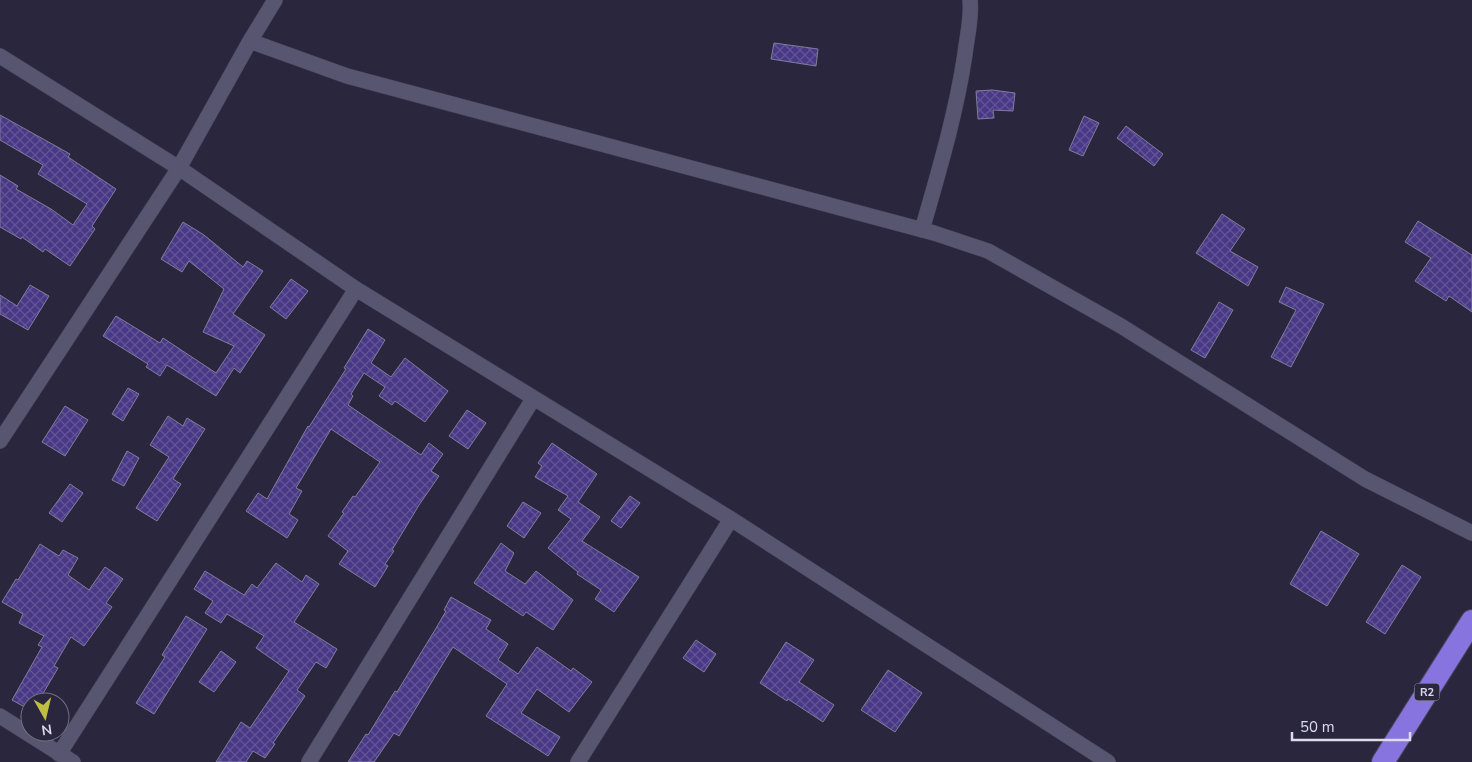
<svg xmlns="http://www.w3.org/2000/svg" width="1472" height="762" viewBox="0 0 1472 762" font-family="'Nunito Sans',sans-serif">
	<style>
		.building { fill: url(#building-cross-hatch); stroke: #807d9a }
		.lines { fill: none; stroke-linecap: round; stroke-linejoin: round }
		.minor-casing { stroke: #474458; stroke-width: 16 }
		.highway-casing { stroke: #474458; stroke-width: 24 }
		.minor { stroke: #585570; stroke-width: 15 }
		.highway { stroke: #8874df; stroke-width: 22 }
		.labels { text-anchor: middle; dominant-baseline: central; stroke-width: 4; stroke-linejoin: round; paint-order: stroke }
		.shield { fill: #29263e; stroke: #a7a5b8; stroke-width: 1 }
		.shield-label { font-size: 11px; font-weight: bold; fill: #dddcec }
	</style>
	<defs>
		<pattern id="building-cross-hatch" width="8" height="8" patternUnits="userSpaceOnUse" patternTransform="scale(1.25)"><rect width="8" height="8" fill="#483885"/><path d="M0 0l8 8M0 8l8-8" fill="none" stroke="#625496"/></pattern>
	</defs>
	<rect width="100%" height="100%" fill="#29263e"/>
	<!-- building -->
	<path class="building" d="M 774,43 L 818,49 L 816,66 L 771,59 Z
		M 992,90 L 1015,93 L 1013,111 L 993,110 L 994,118 L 978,119 L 976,91 Z
		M 0,115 L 70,154 L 68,157 L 116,189 L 92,226 L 95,229 L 70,266 L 45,249 L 43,252 L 22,237 L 21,239 L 0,227 L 0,175 L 18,186 L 16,189 L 51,209 L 73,225 L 87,204 L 38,174 L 43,165 L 0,140 Z
		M 1084,116 L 1099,123 L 1083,156 L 1069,150 Z
		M 1126,126 L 1163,154 L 1154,166 L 1117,138 Z
		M 1222,214 L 1245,229 L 1230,251 L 1258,267 L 1248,286 L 1196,253 Z
		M 1418,221 L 1472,255 L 1472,312 L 1449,296 L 1446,301 L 1415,281 L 1431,258 L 1405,242 Z
		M 183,222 L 204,235 L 243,267 L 247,261 L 263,271 L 233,314 L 265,335 L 240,373 L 234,368 L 216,396 L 167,365 L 160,376 L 146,367 L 148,364 L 103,336 L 116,316 L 160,343 L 163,338 L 216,373 L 234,346 L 203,332 L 224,289 L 189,261 L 182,272 L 161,259 Z
		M 291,279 L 308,291 L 286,319 L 270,307 Z
		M 30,285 L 49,296 L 28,330 L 0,314 L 0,295 L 17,306 Z
		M 1286,287 L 1324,304 L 1291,367 L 1271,357 L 1296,310 L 1279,302 Z
		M 1219,302 L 1233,310 L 1205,358 L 1191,350 Z
		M 368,329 L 385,340 L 371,363 L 391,377 L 405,358 L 448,391 L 425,422 L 395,401 L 392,405 L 379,396 L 385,387 L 364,373 L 351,394 L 353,396 L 348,405 L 421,455 L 429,443 L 443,454 L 431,471 L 439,476 L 419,505 L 392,550 L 394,551 L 385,564 L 388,566 L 375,587 L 339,564 L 348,551 L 328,536 L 344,513 L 342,512 L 353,496 L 355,497 L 380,462 L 331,429 L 296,488 L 302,491 L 289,514 L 298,520 L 287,538 L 246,511 L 258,493 L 267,499 L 308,426 L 309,427 L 346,369 L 344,368 Z
		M 128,388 L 139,394 L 123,421 L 112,414 Z
		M 65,406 L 88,420 L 65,456 L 42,442 Z
		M 467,410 L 486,423 L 468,449 L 449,436 Z
		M 168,416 L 183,426 L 187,418 L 205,429 L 173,479 L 181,484 L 157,521 L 136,508 L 169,457 L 150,445 Z
		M 552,443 L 597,474 L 578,502 L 600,517 L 582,541 L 639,577 L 614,612 L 595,599 L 601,590 L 577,574 L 578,572 L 548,548 L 571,519 L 558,510 L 568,496 L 535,477 L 542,466 L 538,463 Z
		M 127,451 L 139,458 L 124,486 L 112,480 Z
		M 70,484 L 83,493 L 62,522 L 49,513 Z
		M 630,496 L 640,503 L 621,528 L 611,521 Z
		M 523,502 L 541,513 L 524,538 L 507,526 Z
		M 1321,531 L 1359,554 L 1327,606 L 1290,584 Z
		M 501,543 L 514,553 L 505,571 L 525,584 L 536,571 L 573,600 L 553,630 L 526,612 L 523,616 L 474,583 Z
		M 40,544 L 59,556 L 63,550 L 78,558 L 68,575 L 89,590 L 105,567 L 123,579 L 106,603 L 112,607 L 84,646 L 71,637 L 54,666 L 58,668 L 38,702 L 30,702 L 30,710 L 12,700 L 42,647 L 38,645 L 44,636 L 19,623 L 23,614 L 2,602 L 16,579 L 18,580 Z
		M 276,563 L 302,582 L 306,575 L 319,584 L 294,622 L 337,649 L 326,668 L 316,662 L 297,690 L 305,696 L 273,743 L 275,744 L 265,758 L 253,751 L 246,762 L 216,762 L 241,722 L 250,728 L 289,671 L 256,648 L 264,636 L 227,614 L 221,623 L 205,613 L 213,601 L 194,589 L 205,571 L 244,595 L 252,584 L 257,588 Z
		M 1402,565 L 1421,577 L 1385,634 L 1366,622 Z
		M 451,597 L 491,620 L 486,629 L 508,644 L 498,660 L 518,674 L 537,647 L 571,671 L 573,668 L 592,682 L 569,712 L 537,689 L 521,713 L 560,737 L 548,756 L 486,716 L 507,684 L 453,647 L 399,736 L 394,733 L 374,762 L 348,762 L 366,734 L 368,735 L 395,691 L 397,692 L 435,630 L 446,611 L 444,610 Z
		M 186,616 L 207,629 L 154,714 L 136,703 L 165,657 L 162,655 Z
		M 696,640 L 716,654 L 704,672 L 683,658 Z
		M 786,642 L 814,660 L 799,682 L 834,705 L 823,722 L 788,699 L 787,701 L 760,683 Z
		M 221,651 L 236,662 L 214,692 L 199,682 Z
		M 888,670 L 922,693 L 895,732 L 861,710 Z"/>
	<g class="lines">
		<defs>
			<path id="minor" d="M 250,41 L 347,76 L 934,233 L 988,251 L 1121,326 L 1365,479 L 1472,533
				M 0,56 L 179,168 L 356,289 L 731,519 L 1108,762
				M 922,230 C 939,171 956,114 965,54 C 967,36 972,18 970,0
				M 0,441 L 179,168 L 250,41 L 275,0
				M 0,716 L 73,762
				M 59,754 L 356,289
				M 309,762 L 533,399
				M 578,762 L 731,519"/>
			<path id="highway" d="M 1383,762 L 1472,621"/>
		</defs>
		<!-- minor casing -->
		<use href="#minor" class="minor-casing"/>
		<!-- highway casing -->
		<use href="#highway" class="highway-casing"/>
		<!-- minor -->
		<use href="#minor" class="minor"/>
		<!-- highway -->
		<use href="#highway" class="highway"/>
	</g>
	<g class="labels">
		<!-- shield labels -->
		<rect class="shield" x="1414.5" y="683.5" width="25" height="17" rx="4"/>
		<g class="shield-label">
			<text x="1427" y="692">R2</text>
		</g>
	</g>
	<!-- north arrow -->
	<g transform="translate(45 717) rotate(172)"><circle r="24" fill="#29263e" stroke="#716f84"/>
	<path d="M0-4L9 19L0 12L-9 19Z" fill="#bebf42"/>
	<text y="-8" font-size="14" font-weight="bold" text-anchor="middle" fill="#dddcec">N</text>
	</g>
	<!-- scale -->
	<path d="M1292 732v8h118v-8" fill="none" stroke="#dddcec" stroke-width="2.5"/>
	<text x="1300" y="732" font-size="15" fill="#dddcec" stroke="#29263e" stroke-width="4" paint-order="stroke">50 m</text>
</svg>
